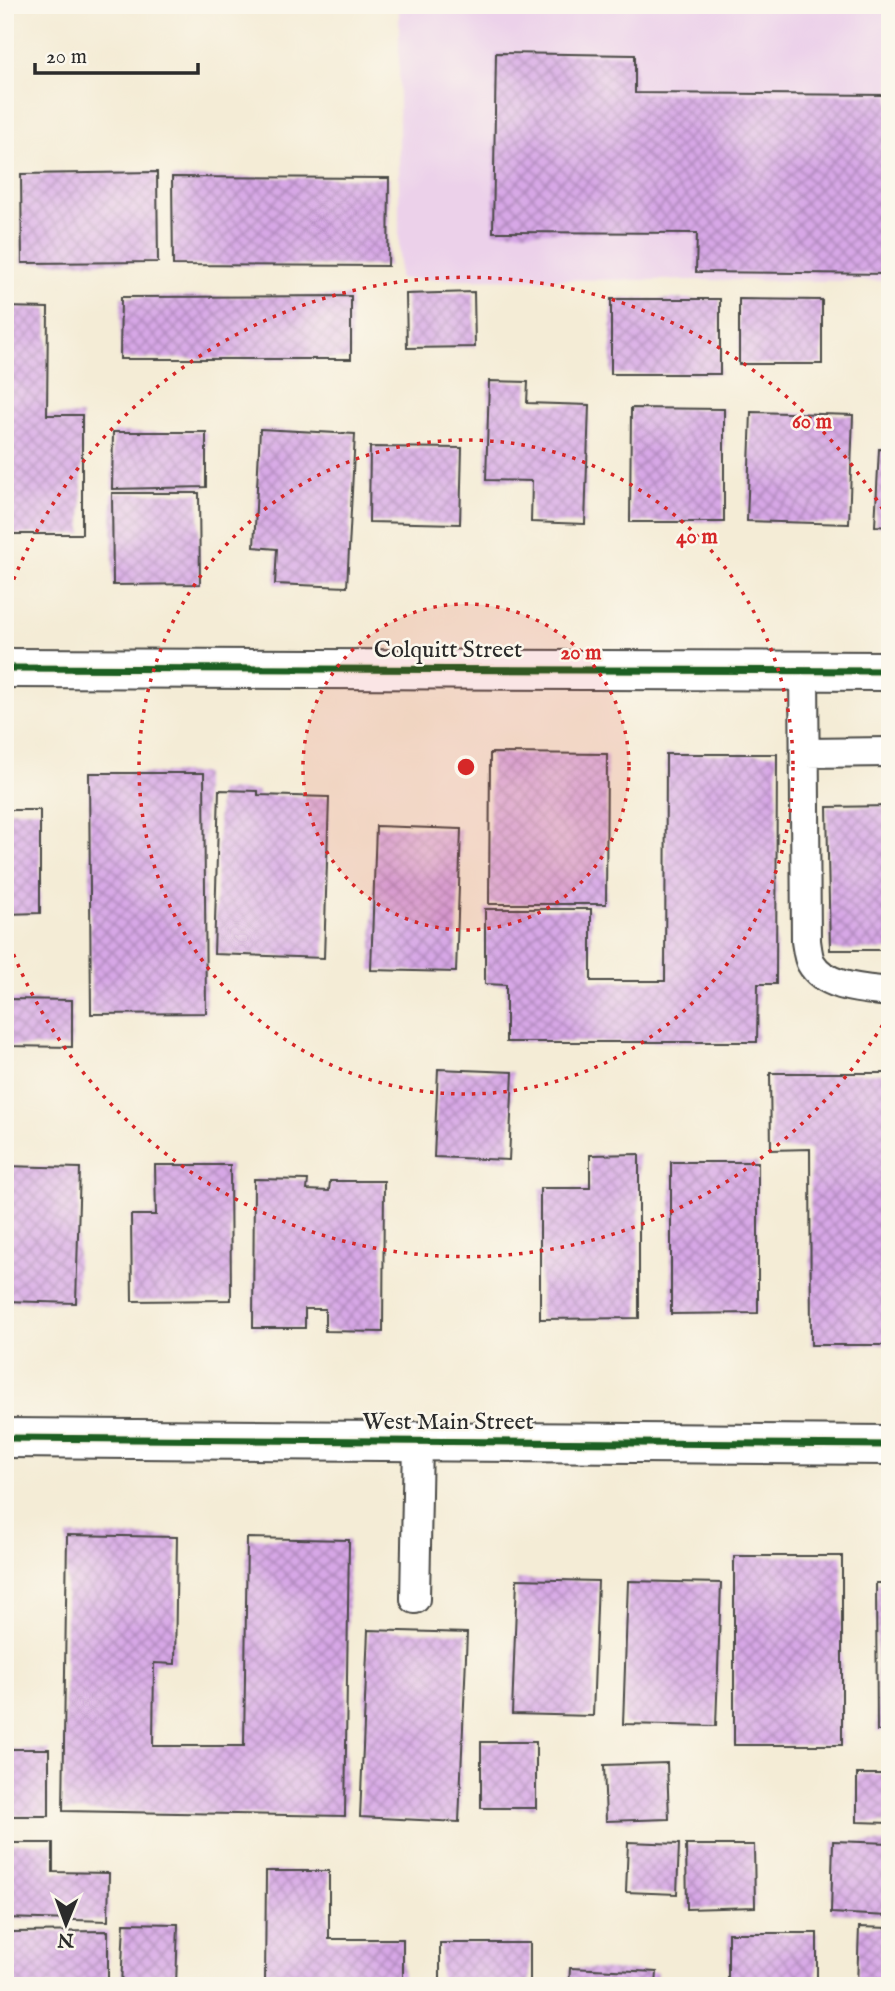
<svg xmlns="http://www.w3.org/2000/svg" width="895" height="1991" viewBox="0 0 895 1991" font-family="'IM FELL English',serif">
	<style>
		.built { fill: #ecd1ea }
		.building { fill: url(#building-cross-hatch) }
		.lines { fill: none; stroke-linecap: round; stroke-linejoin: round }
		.service-casing { stroke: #494845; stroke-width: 32 }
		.minor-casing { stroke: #494845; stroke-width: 42 }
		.service { stroke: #fff; stroke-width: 28 }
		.minor { stroke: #fff; stroke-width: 38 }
		.cycleway-casing { stroke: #fbf7ec; stroke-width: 11 }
		.cycleway { stroke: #1b5e20; stroke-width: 7 }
		.ring { fill: none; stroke: #d62828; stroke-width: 3.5; stroke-dasharray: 3.5 7 }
		.labels { text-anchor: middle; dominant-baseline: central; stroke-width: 5; stroke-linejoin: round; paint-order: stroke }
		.street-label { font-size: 24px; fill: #2b2b2b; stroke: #fbf7ec }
		.centre { fill: #d62828; stroke: #fbf7ec; stroke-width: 3.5 }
		.ring-label { font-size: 21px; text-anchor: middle; font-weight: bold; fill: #d62828; stroke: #fbf7ec; stroke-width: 5; stroke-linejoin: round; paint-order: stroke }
	</style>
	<defs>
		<pattern id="building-cross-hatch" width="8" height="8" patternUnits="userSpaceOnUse" patternTransform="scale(1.75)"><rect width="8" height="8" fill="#d7a7e6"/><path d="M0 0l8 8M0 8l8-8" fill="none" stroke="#af88bb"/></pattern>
	</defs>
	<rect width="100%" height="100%" fill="#fbf7ec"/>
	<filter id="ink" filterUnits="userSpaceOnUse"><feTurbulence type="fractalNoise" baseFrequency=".0143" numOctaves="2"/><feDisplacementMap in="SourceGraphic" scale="14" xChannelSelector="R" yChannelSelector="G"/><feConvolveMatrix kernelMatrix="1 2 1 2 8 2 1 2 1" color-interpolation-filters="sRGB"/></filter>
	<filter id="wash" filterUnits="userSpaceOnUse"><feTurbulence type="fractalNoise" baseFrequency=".00686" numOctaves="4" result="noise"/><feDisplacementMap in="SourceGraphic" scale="28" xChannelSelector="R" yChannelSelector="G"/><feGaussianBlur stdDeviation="1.57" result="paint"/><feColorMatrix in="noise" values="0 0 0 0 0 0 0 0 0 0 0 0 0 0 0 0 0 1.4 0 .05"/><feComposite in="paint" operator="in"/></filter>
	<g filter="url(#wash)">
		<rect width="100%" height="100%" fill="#f4ecd6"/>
		<!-- built -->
		<path class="built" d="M 399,5 L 890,5 L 890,281 L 399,279 Z"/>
		<g id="blocks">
			<!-- building -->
			<path class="building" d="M 496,53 L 635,55 L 635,93 L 890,95 L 890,274 L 696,272 L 697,233 L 493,232 Z
				M 157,172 L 158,262 L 22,263 L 21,174 Z
				M 172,177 L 389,178 L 388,266 L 173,265 Z
				M 474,292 L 475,347 L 407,348 L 406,294 Z
				M 351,296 L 351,359 L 120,359 L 121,297 Z
				M 611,299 L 720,299 L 720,374 L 611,374 Z
				M 739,299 L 822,300 L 822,364 L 739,364 Z
				M 5,307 L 48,308 L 47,415 L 82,415 L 82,534 L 5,534 Z
				M 489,381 L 528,382 L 527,403 L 589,405 L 585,524 L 531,522 L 532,481 L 486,480 Z
				M 631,408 L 724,409 L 724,522 L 630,522 Z
				M 751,412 L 853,415 L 849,524 L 747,521 Z
				M 260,429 L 355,434 L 347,587 L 275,584 L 277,549 L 254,547 Z
				M 113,432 L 206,432 L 206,487 L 112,489 Z
				M 370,447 L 462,448 L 460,524 L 369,522 Z
				M 879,449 L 890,450 L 890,527 L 875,526 Z
				M 112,493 L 199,493 L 200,584 L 113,585 Z
				M 490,753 L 607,754 L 606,904 L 489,904 Z
				M 666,754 L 777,754 L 776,984 L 758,984 L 757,1042 L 506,1042 L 506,985 L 485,984 L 485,909 L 591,909 L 591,981 L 665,981 Z
				M 89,773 L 204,773 L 206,1013 L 91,1014 Z
				M 219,790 L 258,791 L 258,795 L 329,797 L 324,958 L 214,954 Z
				M 890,806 L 890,950 L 830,950 L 827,807 Z
				M 5,810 L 40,810 L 40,913 L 5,914 Z
				M 376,826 L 461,829 L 456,972 L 371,970 Z
				M 9,999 L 72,1000 L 72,1047 L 8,1046 Z
				M 438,1069 L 513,1072 L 509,1160 L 434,1157 Z
				M 770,1073 L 888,1073 L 890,1345 L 811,1345 L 810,1149 L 771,1150 Z
				M 639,1154 L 639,1318 L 540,1319 L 540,1188 L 590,1188 L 590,1155 Z
				M 671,1162 L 758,1162 L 758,1313 L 671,1314 Z
				M 155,1165 L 230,1165 L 231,1300 L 132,1301 L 131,1215 L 156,1215 Z
				M 5,1166 L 80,1168 L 76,1303 L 5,1301 Z
				M 254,1179 L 308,1180 L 307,1190 L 329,1191 L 330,1181 L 384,1181 L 383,1332 L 325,1331 L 325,1309 L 305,1309 L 305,1328 L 253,1328 Z
				M 67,1535 L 177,1537 L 175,1664 L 154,1663 L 153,1746 L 244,1746 L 247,1538 L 349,1540 L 345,1816 L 63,1811 Z
				M 734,1556 L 842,1556 L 842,1745 L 734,1745 Z
				M 517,1579 L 598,1581 L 593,1716 L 512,1714 Z
				M 628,1581 L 721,1583 L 716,1726 L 623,1724 Z
				M 876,1583 L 890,1583 L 890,1731 L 877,1731 Z
				M 368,1630 L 467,1633 L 459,1822 L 360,1817 Z
				M 481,1742 L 536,1742 L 536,1808 L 481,1808 Z
				M 5,1749 L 49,1749 L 49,1816 L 5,1816 Z
				M 667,1763 L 669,1819 L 606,1821 L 604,1765 Z
				M 857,1774 L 890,1774 L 890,1823 L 857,1822 Z
				M 833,1841 L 890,1843 L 888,1916 L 831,1913 Z
				M 628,1842 L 679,1844 L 677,1894 L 626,1892 Z
				M 5,1843 L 53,1843 L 53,1872 L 109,1873 L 108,1921 L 5,1918 Z
				M 686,1845 L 754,1845 L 755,1907 L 687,1909 Z
				M 266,1871 L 329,1871 L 329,1939 L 403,1939 L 403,1986 L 265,1986 Z
				M 124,1923 L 178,1924 L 176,1986 L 121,1986 Z
				M 859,1927 L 890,1928 L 890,1986 L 857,1986 Z
				M 108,1931 L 108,1985 L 11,1986 L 11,1932 Z
				M 728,1933 L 817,1933 L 817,1986 L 728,1986 Z
				M 440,1943 L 530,1943 L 530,1986 L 440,1986 Z
				M 570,1968 L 657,1972 L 656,1986 L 569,1986 Z"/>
		</g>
	</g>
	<g filter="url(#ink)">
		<use href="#blocks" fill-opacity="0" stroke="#494845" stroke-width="2"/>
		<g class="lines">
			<defs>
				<path id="service" d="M 804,670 L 806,941 C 807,947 808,958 811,963 C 825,988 865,989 890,992
					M 805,753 L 890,752
					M 415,1599 L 418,1441"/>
				<path id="minor" d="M 5,668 L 890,671
					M 5,1438 L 890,1445"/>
			</defs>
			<!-- service casing -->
			<use href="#service" class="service-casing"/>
			<!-- minor casing -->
			<use href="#minor" class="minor-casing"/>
			<!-- service -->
			<use href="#service" class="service"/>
			<!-- minor -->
			<use href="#minor" class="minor"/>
			<defs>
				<path id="cycleway" d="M 5,668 L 890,671
					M 5,1438 L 890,1445"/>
			</defs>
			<!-- cycleway casing -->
			<use href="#cycleway" class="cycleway-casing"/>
			<!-- cycleway -->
			<use href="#cycleway" class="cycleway"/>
		</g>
	</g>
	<!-- distance rings -->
	<circle cx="466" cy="767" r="163" fill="#d62828" fill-opacity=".12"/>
	<g class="ring">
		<circle cx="466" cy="767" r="163"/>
		<circle cx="466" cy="767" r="327"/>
		<path d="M888 1016A490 490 0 0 1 6 935M6 599A490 490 0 0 1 888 518"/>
	</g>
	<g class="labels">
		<!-- street labels -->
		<g class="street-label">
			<text x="448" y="650">Colquitt Street</text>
			<text x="448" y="1422">West Main Street</text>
		</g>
	</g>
	<circle cx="466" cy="767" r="10" class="centre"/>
	<g class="ring-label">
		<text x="812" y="428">60 m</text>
		<text x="697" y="543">40 m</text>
		<text x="581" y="659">20 m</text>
	</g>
	<!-- margin -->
	<rect width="895" height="1991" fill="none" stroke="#fbf7ec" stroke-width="28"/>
	<!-- north arrow -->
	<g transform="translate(66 1924) rotate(181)" stroke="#fbf7ec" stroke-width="5" paint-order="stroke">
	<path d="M0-5L12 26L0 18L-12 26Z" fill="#2b2b2b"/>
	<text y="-10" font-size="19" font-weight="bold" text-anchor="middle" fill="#2b2b2b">N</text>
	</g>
	<!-- scale -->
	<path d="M35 63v10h163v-10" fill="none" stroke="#2b2b2b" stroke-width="3.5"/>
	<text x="46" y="63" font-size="21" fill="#2b2b2b" stroke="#fbf7ec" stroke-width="5" paint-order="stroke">20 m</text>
</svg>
